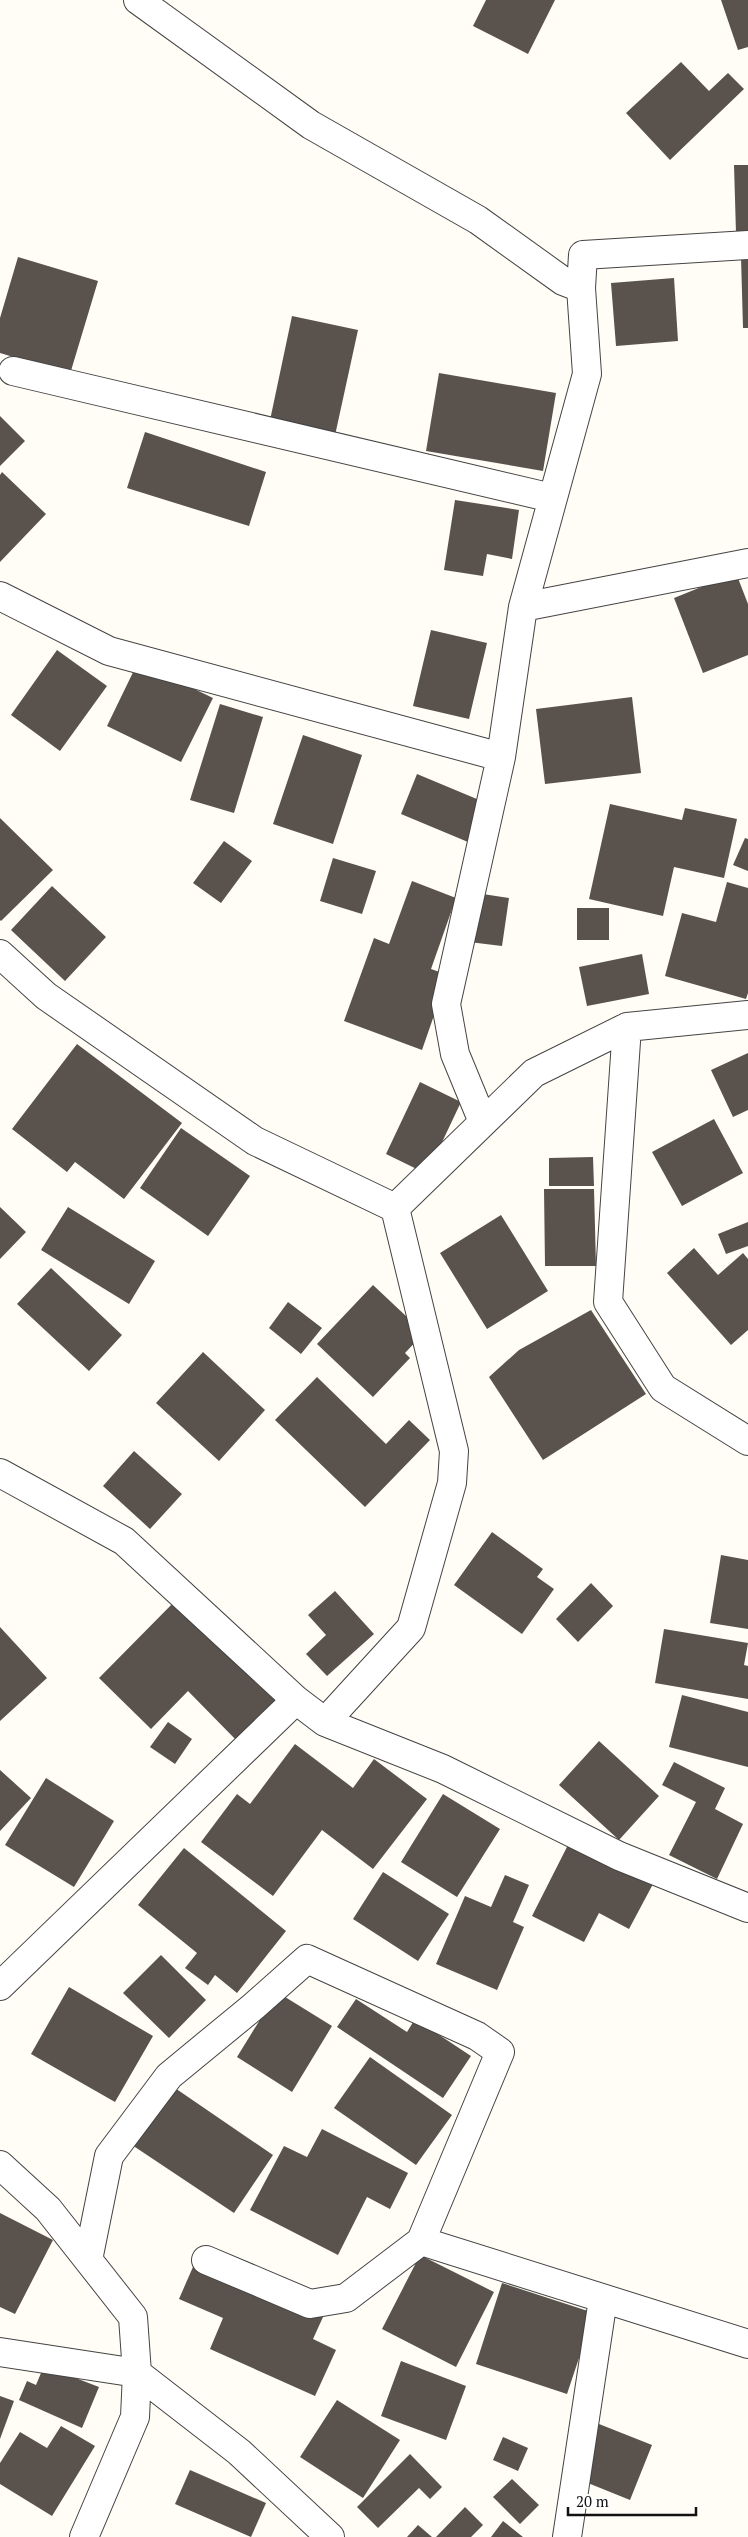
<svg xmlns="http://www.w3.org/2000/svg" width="748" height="2537" viewBox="0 0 748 2537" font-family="'PT Serif',serif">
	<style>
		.building { fill: #5a524d }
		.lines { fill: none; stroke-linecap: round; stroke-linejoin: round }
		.minor-casing { stroke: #444; stroke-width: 30 }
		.minor { stroke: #fff; stroke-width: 28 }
	</style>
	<rect width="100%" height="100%" fill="#fffdf5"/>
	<!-- building -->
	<path class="building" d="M 486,0 L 555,0 L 528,54 L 473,26 Z
		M 721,0 L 748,0 L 748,47 L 738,50 Z
		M 681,62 L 709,91 L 728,73 L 744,89 L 670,160 L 626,113 Z
		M 734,165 L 748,165 L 748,233 L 736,233 Z
		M 748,256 L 748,328 L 743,328 L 741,257 Z
		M 18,257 L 98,281 L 70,374 L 0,353 L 0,318 Z
		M 674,278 L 678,341 L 616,346 L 611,283 Z
		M 292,316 L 358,330 L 334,440 L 269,425 Z
		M 439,373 L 556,393 L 543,471 L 426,451 Z
		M 0,416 L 25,441 L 0,466 Z
		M 145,432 L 266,472 L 249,526 L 127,488 Z
		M 2,472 L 46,514 L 0,562 L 0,475 Z
		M 455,500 L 519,510 L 512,559 L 487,554 L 483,576 L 444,570 Z
		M 736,573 L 748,604 L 748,655 L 703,673 L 674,598 Z
		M 431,630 L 487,643 L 469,719 L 413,706 Z
		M 57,650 L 107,686 L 60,751 L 11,715 Z
		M 138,662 L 213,698 L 181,762 L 107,726 Z
		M 632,697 L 641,773 L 545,784 L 536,709 Z
		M 220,704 L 263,717 L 234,813 L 190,800 Z
		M 303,735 L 362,755 L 333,844 L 273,824 Z
		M 417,774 L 484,802 L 468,842 L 401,814 Z
		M 610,804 L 682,820 L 685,808 L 737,819 L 724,878 L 674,867 L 663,916 L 589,899 Z
		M 0,818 L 53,870 L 1,921 L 0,920 Z
		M 745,838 L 748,839 L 748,871 L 733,865 Z
		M 224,841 L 252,861 L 221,903 L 193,883 Z
		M 333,858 L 376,871 L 362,914 L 320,901 Z
		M 412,881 L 456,898 L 431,969 L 448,975 L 422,1050 L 344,1021 L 374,938 L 389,944 Z
		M 727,882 L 748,888 L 748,993 L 746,999 L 665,976 L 682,913 L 716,922 Z
		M 52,886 L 106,937 L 65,981 L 11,930 Z
		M 476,893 L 509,898 L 502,946 L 469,942 Z
		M 577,908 L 609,908 L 609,940 L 577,940 Z
		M 642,954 L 649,994 L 587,1006 L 579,967 Z
		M 77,1044 L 182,1123 L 124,1199 L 75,1162 L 67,1172 L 12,1129 Z
		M 748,1053 L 748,1110 L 733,1117 L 711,1070 Z
		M 420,1082 L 461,1102 L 427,1174 L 386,1154 Z
		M 714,1119 L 743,1173 L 682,1206 L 652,1152 Z
		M 181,1128 L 250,1176 L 208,1236 L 140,1188 Z
		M 593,1157 L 594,1186 L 549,1186 L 549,1158 Z
		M 544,1189 L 594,1189 L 596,1266 L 545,1266 Z
		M 0,1207 L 26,1232 L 0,1259 Z
		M 68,1207 L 155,1261 L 129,1304 L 41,1250 Z
		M 501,1215 L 548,1291 L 487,1329 L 440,1253 Z
		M 748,1222 L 748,1246 L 726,1254 L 718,1234 Z
		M 694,1248 L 718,1275 L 743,1253 L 748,1259 L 748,1330 L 731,1345 L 667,1273 Z
		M 51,1268 L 122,1335 L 89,1371 L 17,1304 Z
		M 373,1285 L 424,1333 L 405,1353 L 410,1358 L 373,1397 L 317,1344 Z
		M 288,1302 L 322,1328 L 301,1354 L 269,1328 Z
		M 591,1310 L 646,1394 L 543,1460 L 489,1377 L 519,1350 Z
		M 203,1352 L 265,1410 L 219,1461 L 156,1403 Z
		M 317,1377 L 386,1444 L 409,1420 L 430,1440 L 365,1507 L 275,1420 Z
		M 134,1451 L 182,1494 L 150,1529 L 103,1486 Z
		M 492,1532 L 543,1569 L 537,1577 L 554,1589 L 522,1634 L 454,1585 Z
		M 721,1555 L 748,1560 L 748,1629 L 710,1623 Z
		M 591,1583 L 613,1606 L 578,1642 L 556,1619 Z
		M 335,1591 L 374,1634 L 327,1676 L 306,1654 L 326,1635 L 308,1615 Z
		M 178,1598 L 281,1701 L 239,1743 L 188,1691 L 151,1729 L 99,1678 Z
		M 0,1627 L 47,1678 L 0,1721 Z
		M 664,1629 L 748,1643 L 744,1665 L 748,1666 L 748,1699 L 655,1683 Z
		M 682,1695 L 748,1712 L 748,1767 L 669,1747 Z
		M 168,1722 L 192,1739 L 175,1764 L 150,1747 Z
		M 599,1741 L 659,1796 L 619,1840 L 559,1785 Z
		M 295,1744 L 353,1788 L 374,1759 L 427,1799 L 373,1869 L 322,1830 L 273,1896 L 201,1842 L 237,1794 L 250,1804 Z
		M 674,1762 L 725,1788 L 715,1809 L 743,1824 L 717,1879 L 669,1855 L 696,1802 L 662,1785 Z
		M 0,1770 L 31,1798 L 0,1831 Z
		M 46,1778 L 114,1821 L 74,1887 L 5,1845 Z
		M 443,1794 L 500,1829 L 457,1897 L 401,1862 Z
		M 570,1841 L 653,1884 L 629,1929 L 599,1913 L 584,1942 L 532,1916 Z
		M 184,1848 L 286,1931 L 237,1993 L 215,1975 L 208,1985 L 185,1968 L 197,1953 L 138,1905 Z
		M 383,1872 L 449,1914 L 418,1961 L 353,1919 Z
		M 505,1875 L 529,1885 L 513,1922 L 524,1927 L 497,1990 L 436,1964 L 465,1896 L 491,1907 Z
		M 161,1955 L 206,2000 L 169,2038 L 123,1993 Z
		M 69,1987 L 153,2036 L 115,2102 L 31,2054 Z
		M 277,1992 L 332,2026 L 292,2092 L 237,2057 Z
		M 356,1999 L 407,2032 L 415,2019 L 471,2056 L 443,2098 L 337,2027 Z
		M 370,2057 L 452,2115 L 416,2165 L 334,2108 Z
		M 172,2086 L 273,2155 L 234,2213 L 132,2145 Z
		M 322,2129 L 408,2173 L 390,2209 L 367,2197 L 338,2255 L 250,2210 L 284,2146 L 307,2157 Z
		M 0,2213 L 53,2240 L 15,2314 L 0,2307 Z
		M 420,2255 L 494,2292 L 456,2367 L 382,2329 Z
		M 196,2260 L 323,2317 L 313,2339 L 336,2350 L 315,2396 L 210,2349 L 223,2318 L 179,2299 Z
		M 502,2283 L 594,2313 L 567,2394 L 476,2364 Z
		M 46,2361 L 73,2377 L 99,2387 L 82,2428 L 19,2400 L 27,2381 L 36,2385 Z
		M 401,2361 L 466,2386 L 446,2440 L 381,2416 Z
		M 0,2396 L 14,2401 L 0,2439 Z
		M 337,2400 L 400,2440 L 363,2498 L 300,2457 Z
		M 599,2424 L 652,2445 L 630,2500 L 578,2479 Z
		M 61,2426 L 95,2446 L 52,2516 L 0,2484 L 0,2463 L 20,2432 L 47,2448 Z
		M 503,2437 L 528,2448 L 518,2471 L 493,2460 Z
		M 410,2454 L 442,2487 L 430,2499 L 419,2488 L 378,2528 L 357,2507 Z
		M 190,2470 L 266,2503 L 251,2537 L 175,2504 Z
		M 512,2479 L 539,2505 L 520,2524 L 493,2497 Z
		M 465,2507 L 483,2525 L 471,2537 L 436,2537 Z
		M 503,2521 L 523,2537 L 491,2537 Z
		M 418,2525 L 432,2537 L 407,2537 Z"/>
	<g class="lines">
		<defs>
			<path id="minor" d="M 138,0 L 311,125 L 478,220 L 563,281 L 581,288 L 587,374 L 523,607 L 501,757 L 446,1004 L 455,1054 L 483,1122
				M 581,288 L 583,255 L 748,245
				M 13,371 L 552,498
				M 0,596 L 109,651 L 501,757
				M 523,607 L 748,563
				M 0,954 L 46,996 L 255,1141 L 395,1208 L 534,1073 L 627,1027 L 748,1015
				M 627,1027 L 608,1302 L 663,1388 L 748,1441
				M 0,1473 L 124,1541 L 296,1700 L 325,1722 L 443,1769 L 619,1856 L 748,1908
				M 325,1722 L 411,1628 L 452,1483 L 454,1451 L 395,1208
				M 0,1986 L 296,1700
				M 0,2165 L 48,2209 L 133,2317 L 137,2373 L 135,2417 L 84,2537
				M 421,2241 L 748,2344
				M 88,2260 L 109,2156 L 169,2076 L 254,2006 L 307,1959 L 477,2036 L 500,2052 L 421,2241 L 346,2298 L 310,2304 L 206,2260
				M 0,2352 L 137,2373 L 239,2452 L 330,2537
				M 567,2537 L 603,2299"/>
		</defs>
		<!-- minor casing -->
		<use href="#minor" class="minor-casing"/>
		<!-- minor -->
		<use href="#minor" class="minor"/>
	</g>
	<!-- scale -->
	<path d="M568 2507v8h128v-8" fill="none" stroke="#111111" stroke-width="2.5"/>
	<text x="576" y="2507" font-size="15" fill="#111111" stroke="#ffffff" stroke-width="4" paint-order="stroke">20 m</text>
</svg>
